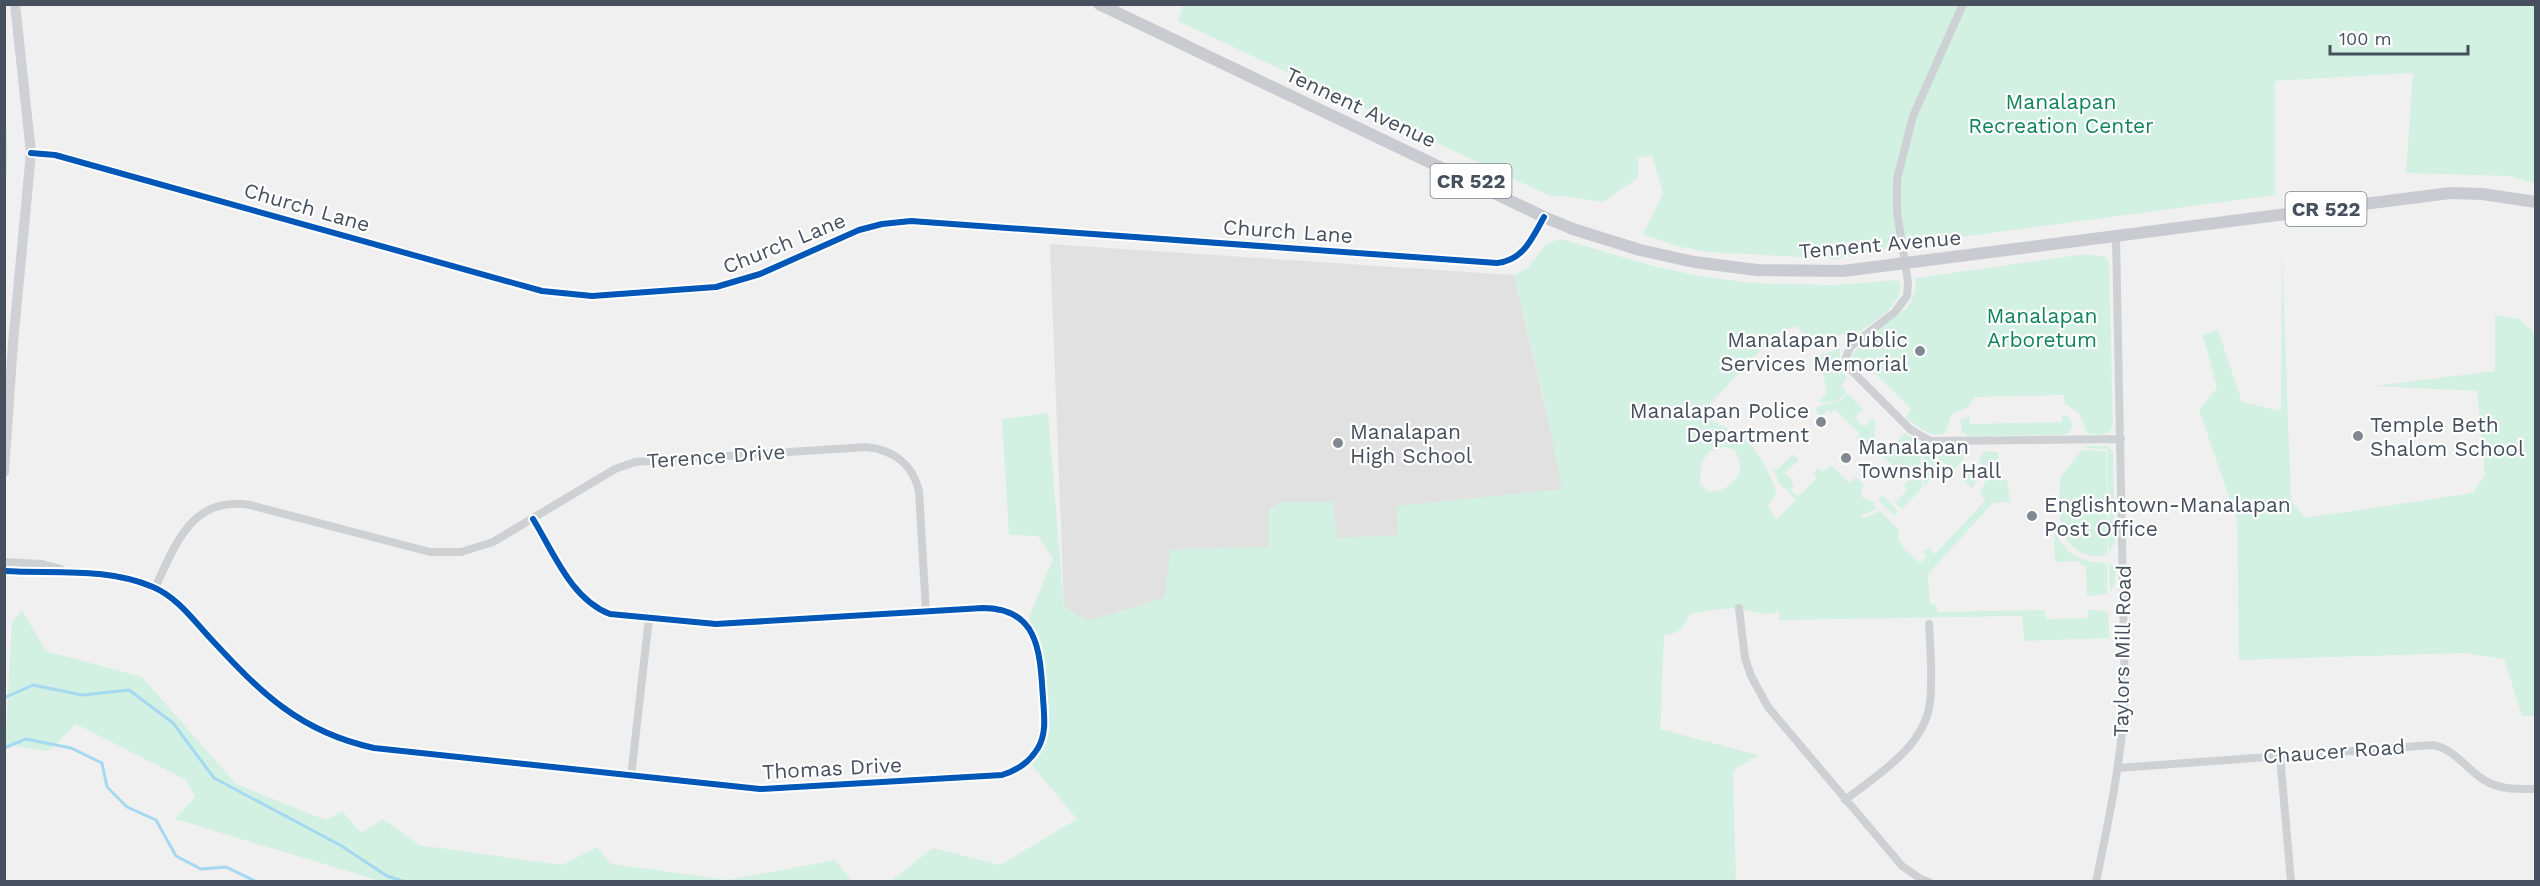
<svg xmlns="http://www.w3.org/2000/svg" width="2540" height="886" viewBox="0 0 2540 886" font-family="'Work Sans',sans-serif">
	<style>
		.education { fill: #e2e1e2 }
		.green { fill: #d3f1e2; fill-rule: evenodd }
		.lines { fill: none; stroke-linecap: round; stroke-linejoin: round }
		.stream { stroke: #a5d9f1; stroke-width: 3 }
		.street { stroke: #ced1d4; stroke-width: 8 }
		.secondary { stroke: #cfd1d5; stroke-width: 10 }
		.primary { stroke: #c9cbd1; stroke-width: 12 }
		.cycleway-casing { stroke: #fff; stroke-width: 10 }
		.cycleway { stroke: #0057b8; stroke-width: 6 }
		.poi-dot { fill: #828891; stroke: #fff; stroke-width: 2 }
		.labels { text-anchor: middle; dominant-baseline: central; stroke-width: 4.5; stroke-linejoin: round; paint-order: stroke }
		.shield { fill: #fff; stroke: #7e848e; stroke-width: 1.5 }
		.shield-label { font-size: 20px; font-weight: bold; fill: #46505e }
		.park-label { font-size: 21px; fill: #118558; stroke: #fff }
		.street-label { font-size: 21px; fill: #46505e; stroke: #fff }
		.poi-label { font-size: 21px; fill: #46505e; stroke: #fff; text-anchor: start }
	</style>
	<rect width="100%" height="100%" fill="#f1f0f0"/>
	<!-- education -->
	<path class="education" d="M 1050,244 L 1514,275 L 1621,728 L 1736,881 L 1173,881 L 1064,606 Z"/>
	<!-- green -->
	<path class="green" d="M 1183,4 L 2535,5 L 2535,184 L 2509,176 L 2406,173 L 2413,73 L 2275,81 L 2275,195 L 1915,243 L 1836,259 L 1709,252 L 1676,246 L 1643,234 L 1663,193 L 1652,155 L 1638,158 L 1638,178 L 1603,202 L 1556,195 L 1552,197 L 1178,21 Z
		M 5,103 L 8,151 L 5,202 L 4,103 Z
		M 1561,239 L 1653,266 L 1700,276 L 1752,283 L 1832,285 L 1899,280 C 1908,303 1870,325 1853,336 L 1843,334 L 1813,343 L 1796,326 L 1776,334 L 1708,406 L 1707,416 C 1717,426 1730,428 1741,436 C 1755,445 1769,472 1775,488 L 1776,494 L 1768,505 L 1776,520 L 1796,500 L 1779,483 L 1773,468 L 1777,470 L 1793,454 L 1799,460 L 1785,473 L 1792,480 L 1791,482 L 1794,486 L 1790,490 L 1797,496 L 1801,494 L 1817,478 L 1813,474 L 1818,468 L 1823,472 L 1831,465 L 1850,483 L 1856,477 L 1864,485 L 1861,490 L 1862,497 L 1875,502 L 1873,504 L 1877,508 L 1861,516 L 1862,519 L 1880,511 L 1899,530 C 1895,546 1911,553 1920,563 L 1927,557 L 1923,552 L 1929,548 L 1935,554 L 1985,501 L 1980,494 L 1986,479 L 1979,458 L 1985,451 L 1998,452 L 1998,480 L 2007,480 L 2010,502 L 1993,503 L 1928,574 L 1930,604 L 1937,605 L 1937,612 L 2044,610 L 2046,619 L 2087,618 L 2088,609 L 2108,612 L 2109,638 L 2024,641 L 2022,616 L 1779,620 L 1779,611 C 1761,617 1759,612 1742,609 C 1726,606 1706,612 1690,614 C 1684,627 1679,634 1664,635 L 1660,729 L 1758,755 L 1733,771 L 1736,881 L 889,882 L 933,848 L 1000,865 L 1077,819 L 1030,763 L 1044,726 L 1029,617 L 1053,559 L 1038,536 L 1009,535 L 1002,419 L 1048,413 L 1064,606 L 1087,621 L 1165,598 L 1170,549 L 1269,547 L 1269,509 L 1283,502 L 1333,502 L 1337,538 L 1398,535 L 1397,506 L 1562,489 L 1544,399 L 1514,275 L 1531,266 L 1530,264 L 1547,243 ZM 1725,447 L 1735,450 L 1740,463 L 1740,472 C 1734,484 1723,492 1709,492 L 1700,484 L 1701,465 L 1709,451 Z
		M 2282,252 L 2291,501 L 2305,518 L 2473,493 L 2485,475 L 2477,391 L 2374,386 L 2495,371 L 2495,315 L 2519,319 L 2535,333 L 2535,716 L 2522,716 L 2504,659 L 2464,653 L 2239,660 L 2237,520 L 2199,410 L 2217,388 L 2203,335 L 2218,330 L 2242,402 L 2281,411 Z
		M 2085,254 L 2106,257 L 2109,263 L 2113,425 L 2110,432 L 2100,435 L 2087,433 L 2079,413 L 2065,404 L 2064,395 L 1975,397 L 1968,407 L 1951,415 L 1946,432 C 1932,441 1917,426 1906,417 L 1911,409 L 1863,362 L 1855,367 L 1852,355 L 1860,345 L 1908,307 L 1915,292 L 1916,278 Z
		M 1840,348 L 1840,365 L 1847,378 L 1841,386 L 1847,393 L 1837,401 L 1821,403 L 1819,401 L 1827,393 L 1823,372 L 1815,372 L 1815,361 L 1821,355 Z
		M 1849,394 L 1863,410 L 1856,416 L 1859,424 L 1865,426 L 1872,419 L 1875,422 L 1875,442 L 1870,446 L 1856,438 L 1860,434 L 1835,409 L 1830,414 L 1828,410 L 1820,418 L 1816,408 C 1828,400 1835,407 1849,394 Z
		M 2062,415 L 2070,418 L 2073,426 L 2069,433 L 2062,435 L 1968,436 L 1962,432 L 1960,420 L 1969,416 L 1970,424 L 2062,422 Z
		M 1905,433 L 1928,448 L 1902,445 L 1898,441 Z
		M 1896,443 L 1901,447 L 1919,450 L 1921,452 L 1922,488 L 1902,509 L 1895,503 L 1907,490 L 1903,486 L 1908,480 L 1883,456 Z
		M 2089,446 L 2108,446 L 2113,452 L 2115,542 L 2109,553 L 2107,449 L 2084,448 Z
		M 1964,449 L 1964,459 L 1954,470 L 1927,450 Z
		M 2082,450 L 2106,451 L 2108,549 L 2106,554 C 2097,558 2088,556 2079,551 C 2054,537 2060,502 2060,477 Z
		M 1925,451 L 1943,466 L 1924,486 L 1923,452 Z
		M 1969,469 L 1973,470 C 1976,476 1977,484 1972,488 L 1961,478 Z
		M 1882,495 L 1898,511 L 1895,516 L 1878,500 Z
		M 2054,529 C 2064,554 2081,563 2107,563 L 2107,594 L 2087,596 L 2086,567 L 2077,561 L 2055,562 Z
		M 2109,563 L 2116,568 L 2115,584 L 2110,592 Z
		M 22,610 L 46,651 L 142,677 L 236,784 L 326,820 L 342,811 L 361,833 L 383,819 L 419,845 L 562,865 L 597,847 L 611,864 L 728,880 L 835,860 L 852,881 L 380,881 L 175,819 L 195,797 L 186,780 L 76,724 L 49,751 L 5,745 L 12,623 Z"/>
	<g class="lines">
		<!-- stream -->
		<path class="stream" d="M 4,698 L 33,685 L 82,695 L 129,690 L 173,723 L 214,778 L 340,845 L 387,876 L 406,882
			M 4,748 L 26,739 L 71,748 L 102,763 L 107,787 L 127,807 L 156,820 L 176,856 L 201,869 L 226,867 L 257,882"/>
		<!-- street -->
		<path class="street" d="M 1963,4 L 1913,116 L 1897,179 L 1897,212 L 1908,282 L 1907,296 L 1895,312 L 1850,347 L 1846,358 L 1848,367 L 1911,430 L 1930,441 L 2121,439
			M 31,153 L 55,155 L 542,291 L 592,296 L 716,287 L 760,274 L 859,230 L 882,224 L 911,221 L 1497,263 C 1524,260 1532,238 1544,217
			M 4,562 L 42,564 L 61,569
			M 4,571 C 55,574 105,567 153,587 C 177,597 194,621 211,639 C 261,693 300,732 374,748 L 760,789 L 1002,775 C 1017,770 1029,763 1038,748 C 1047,733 1044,715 1043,698 C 1040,655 1040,608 983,608 L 716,624 L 610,614 C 571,599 554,553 533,519
			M 155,588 C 175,545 192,495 250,505 L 430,552 L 461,552 L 493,542 L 615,469 L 635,462 L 867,447 C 893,450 913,464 919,491 L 926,612
			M 1739,608 L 1745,658 L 1751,676 L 1768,707 L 1902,866 L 1921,879 L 1929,882
			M 2280,755 L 2291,882
			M 2118,768 L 2433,745 C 2456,750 2465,768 2484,780 C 2500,790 2517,789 2536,789
			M 631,777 L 649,618
			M 1845,800 C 1877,775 1925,747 1930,702 C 1933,677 1930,649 1929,624
			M 2096,882 C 2109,819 2122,758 2125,694 L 2116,237"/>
		<!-- secondary -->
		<path class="secondary" d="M 4,472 L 13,343 L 31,153 L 15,4"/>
		<!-- primary -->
		<path class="primary" d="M 1099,4 L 1544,217 L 1573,229 L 1640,250 L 1694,262 L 1757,270 L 1843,271 L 2450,193 L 2482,194 L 2536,202"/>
		<defs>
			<path id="cycleway" d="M 31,153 L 55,155 L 542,291 L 592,296 L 716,287 L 760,274 L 859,230 L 882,224 L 911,221 L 1497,263 C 1524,260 1532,238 1544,217
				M 4,571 C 55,574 105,567 153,587 C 177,597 194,621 211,639 C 261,693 300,732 374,748 L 760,789 L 1002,775 C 1017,770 1029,763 1038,748 C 1047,733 1044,715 1043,698 C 1040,655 1040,608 983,608 L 716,624 L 610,614 C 571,599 554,553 533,519"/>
		</defs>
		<!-- cycleway casing -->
		<use href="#cycleway" class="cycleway-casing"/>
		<!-- cycleway -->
		<use href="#cycleway" class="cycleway"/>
	</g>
	<!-- markers -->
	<g class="poi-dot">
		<circle cx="1920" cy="351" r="6"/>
		<circle cx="1821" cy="422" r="6"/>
		<circle cx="2358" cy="436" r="6"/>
		<circle cx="1338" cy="443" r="6"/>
		<circle cx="1846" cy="458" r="6"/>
		<circle cx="2032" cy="516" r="6"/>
	</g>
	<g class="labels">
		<!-- shield labels -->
		<g class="shield">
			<rect x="1430.5" y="164" width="81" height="34" rx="4.5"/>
			<rect x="2285.5" y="192" width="81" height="34" rx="4.5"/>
		</g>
		<g class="shield-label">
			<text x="1471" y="181">CR 522</text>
			<text x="2326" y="209">CR 522</text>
		</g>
		<!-- park labels -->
		<g class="park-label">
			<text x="2061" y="101">Manalapan<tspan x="2061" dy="24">Recreation Center</tspan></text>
			<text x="2042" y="315">Manalapan<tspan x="2042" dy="24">Arboretum</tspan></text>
		</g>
		<!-- street labels -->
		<g class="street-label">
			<text transform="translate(1361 107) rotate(25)">Tennent Avenue</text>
			<text transform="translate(307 207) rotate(16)">Church Lane</text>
			<text transform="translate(1288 231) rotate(4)">Church Lane</text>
			<text transform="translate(784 243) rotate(-22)">Church Lane</text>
			<text transform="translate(1880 244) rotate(-5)">Tennent Avenue</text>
			<text transform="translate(716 456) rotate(-4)">Terence Drive</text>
			<text transform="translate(2122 651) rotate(-89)">Taylors Mill Road</text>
			<text transform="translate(2334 751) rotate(-4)">Chaucer Road</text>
			<text transform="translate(832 768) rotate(-3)">Thomas Drive</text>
		</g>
		<!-- poi labels -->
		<g class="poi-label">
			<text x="1908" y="339" text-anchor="end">Manalapan Public<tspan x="1908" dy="24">Services Memorial</tspan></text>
			<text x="1809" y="410" text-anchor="end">Manalapan Police<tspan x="1809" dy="24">Department</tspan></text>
			<text x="2370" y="424">Temple Beth<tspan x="2370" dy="24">Shalom School</tspan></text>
			<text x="1350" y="431">Manalapan<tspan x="1350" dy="24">High School</tspan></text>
			<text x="1858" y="446">Manalapan<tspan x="1858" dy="24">Township Hall</tspan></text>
			<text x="2044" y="504">Englishtown-Manalapan<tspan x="2044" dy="24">Post Office</tspan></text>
		</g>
	</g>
	<!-- border -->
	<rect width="2540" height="886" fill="none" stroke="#46505e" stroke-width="12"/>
	<!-- scale -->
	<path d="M2330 45v9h138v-9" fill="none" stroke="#46505e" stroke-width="3"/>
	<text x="2339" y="45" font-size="18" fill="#46505e" stroke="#ffffff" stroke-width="4.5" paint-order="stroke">100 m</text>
</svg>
